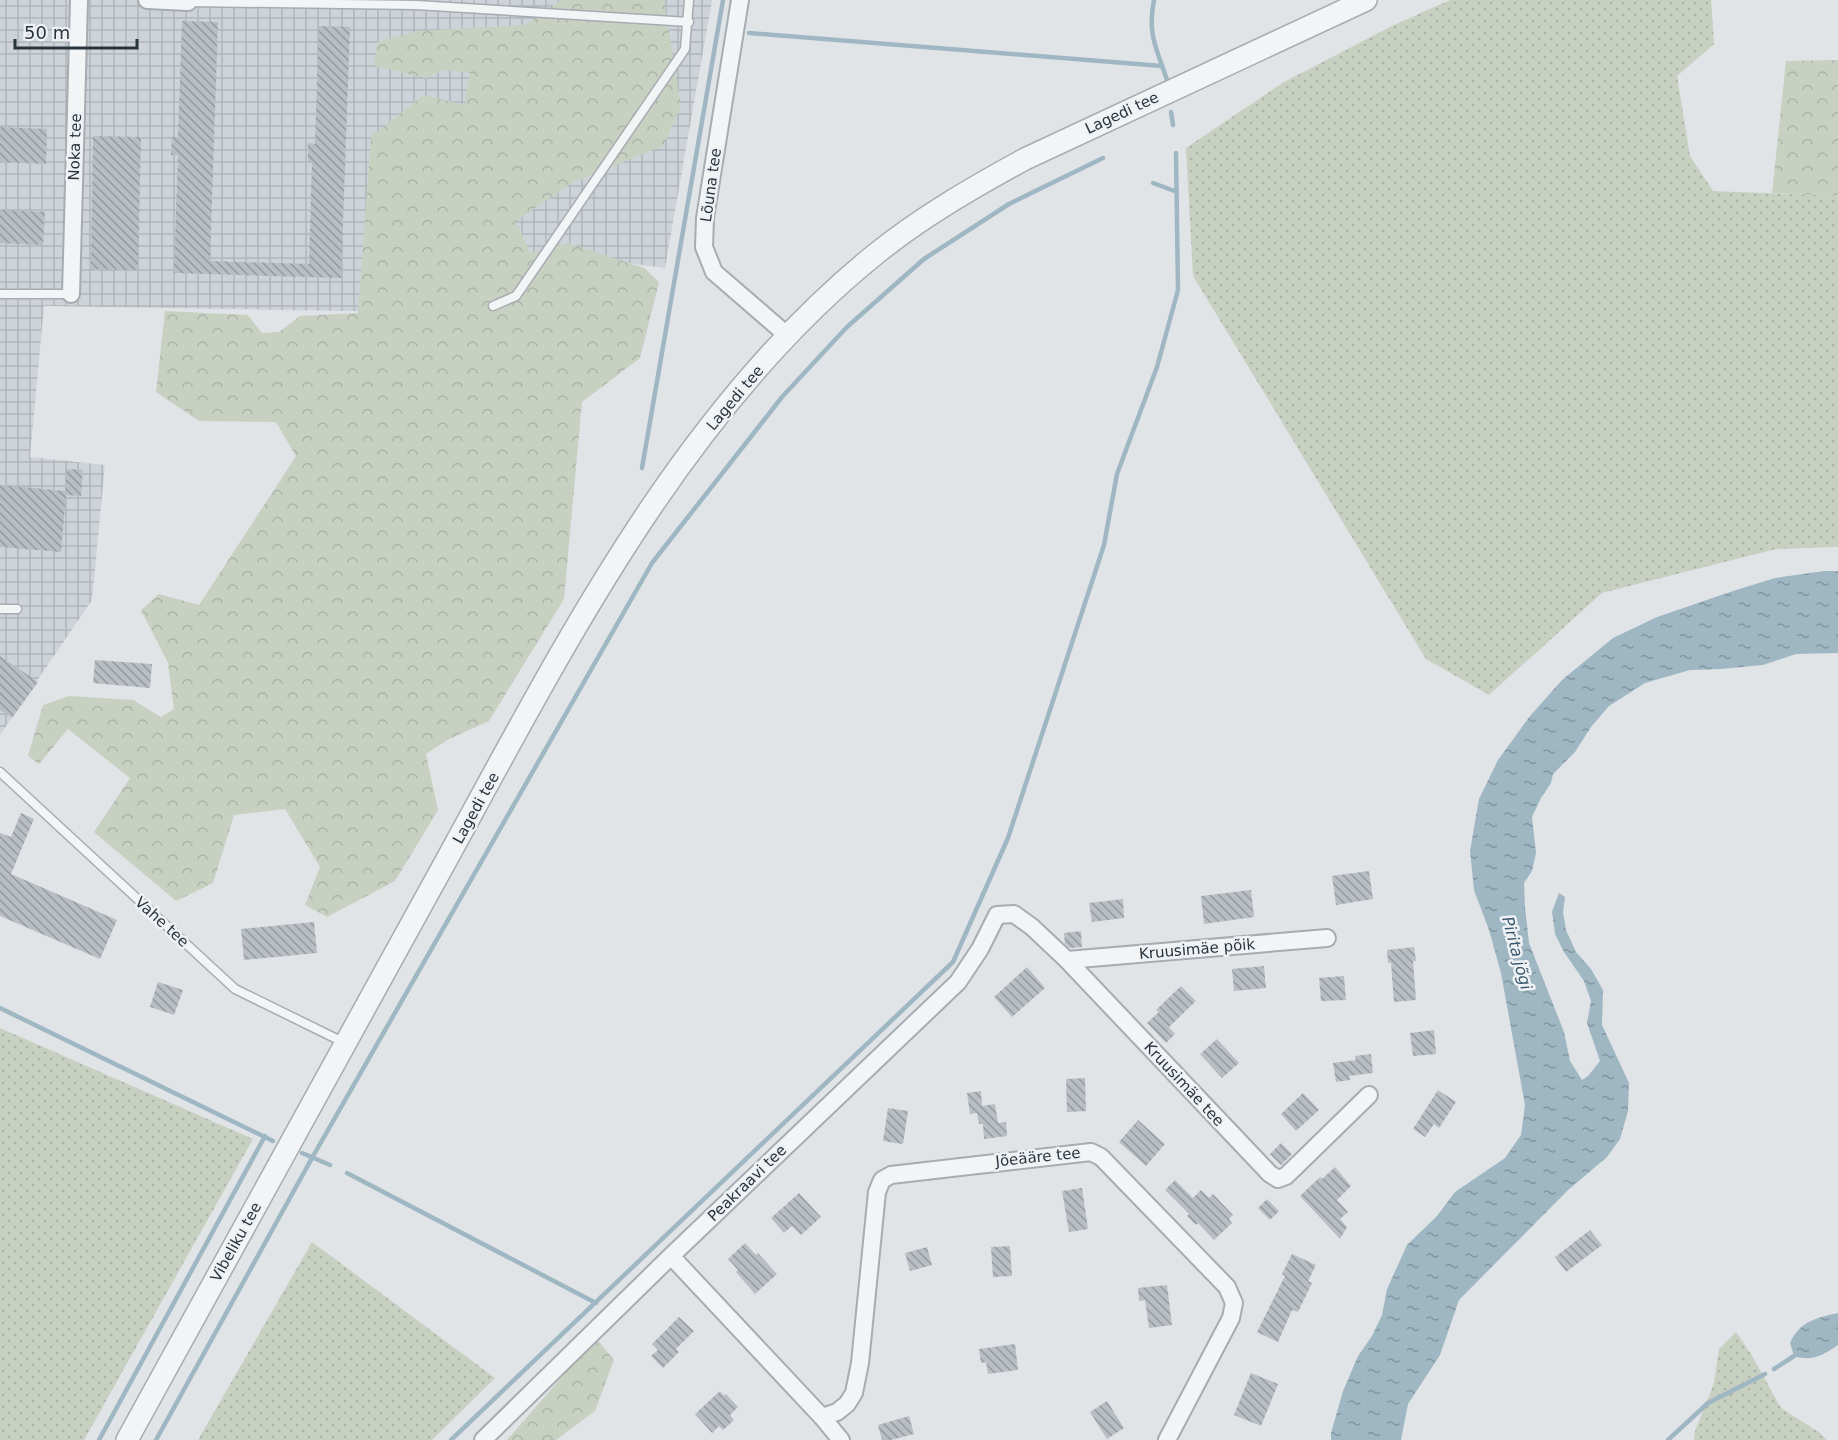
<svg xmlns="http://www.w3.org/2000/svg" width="1838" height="1440" viewBox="0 0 1838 1440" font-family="'DejaVu Sans',sans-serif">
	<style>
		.industrial { fill: url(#industrial-grid) }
		.grass { fill: url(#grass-dots) }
		.forest { fill: url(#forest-crowns) }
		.water { fill: url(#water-ripples) }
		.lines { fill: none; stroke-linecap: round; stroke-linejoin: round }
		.stream { stroke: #9fb6c3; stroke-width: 4.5 }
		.building { fill: url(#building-back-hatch) }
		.service-casing { stroke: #a6acb1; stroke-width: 11 }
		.minor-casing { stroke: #a6acb1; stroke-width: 20 }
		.tertiary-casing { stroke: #a6acb1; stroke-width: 24 }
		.service { stroke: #f2f4f6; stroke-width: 8 }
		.minor { stroke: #f2f4f6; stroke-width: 16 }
		.tertiary { stroke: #f2f4f6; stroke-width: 21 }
		.labels { text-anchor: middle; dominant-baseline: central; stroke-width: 5; stroke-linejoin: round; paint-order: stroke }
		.street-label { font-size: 15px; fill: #2a343d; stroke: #eff2f5 }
		.water-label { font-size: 16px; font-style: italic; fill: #39576c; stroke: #eff2f5 }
	</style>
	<defs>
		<pattern id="industrial-grid" width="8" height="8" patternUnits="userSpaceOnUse" patternTransform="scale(1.5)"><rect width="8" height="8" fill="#ced3d9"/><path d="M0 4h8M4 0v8" fill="none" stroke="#b1b6bb"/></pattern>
		<pattern id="grass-dots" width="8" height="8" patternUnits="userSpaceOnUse" patternTransform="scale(1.5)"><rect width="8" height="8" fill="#c8d0c2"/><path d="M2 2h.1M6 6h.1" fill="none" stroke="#acb3a8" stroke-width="1.8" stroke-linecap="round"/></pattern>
		<pattern id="forest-crowns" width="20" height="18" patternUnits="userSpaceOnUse" patternTransform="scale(1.5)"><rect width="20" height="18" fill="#c8d0c2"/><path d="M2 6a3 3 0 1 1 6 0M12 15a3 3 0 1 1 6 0" fill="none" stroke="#acb3a8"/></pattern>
		<pattern id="water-ripples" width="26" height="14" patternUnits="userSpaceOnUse" patternTransform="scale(1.5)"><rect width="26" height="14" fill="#9fb6c3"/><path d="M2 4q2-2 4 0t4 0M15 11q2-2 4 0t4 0" fill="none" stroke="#8295a0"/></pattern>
		<pattern id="building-back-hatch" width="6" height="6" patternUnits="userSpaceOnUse" patternTransform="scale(1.5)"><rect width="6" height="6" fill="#b8bec3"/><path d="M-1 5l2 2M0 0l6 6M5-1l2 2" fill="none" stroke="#969ba0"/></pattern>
	</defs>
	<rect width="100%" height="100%" fill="#e0e4e7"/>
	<!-- industrial -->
	<path class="industrial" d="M 0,0 L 712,0 L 665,268 L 557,254 L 527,314 L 44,306 L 30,457 L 105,465 L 92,600 L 0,735 Z"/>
	<!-- grass -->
	<path class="grass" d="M 1450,0 L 1711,0 L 1714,44 L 1677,76 L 1690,156 L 1713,191 L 1838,196 L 1838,547 L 1776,549 L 1602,593 L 1489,695 L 1426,659 L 1193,276 L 1186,148 L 1284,82 L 1394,25 Z
		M 0,1028 L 253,1139 L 84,1440 L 0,1440 Z
		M 312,1242 L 495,1378 L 432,1440 L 198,1440 Z
		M 1736,1332 L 1751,1354 L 1781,1408 L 1820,1433 L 1827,1440 L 1694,1440 L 1695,1431 L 1714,1383 L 1719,1349 Z"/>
	<!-- forest -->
	<path class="forest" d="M 561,0 L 664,0 L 681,107 L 663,146 L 576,181 L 516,221 L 530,253 L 568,243 L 644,268 L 659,282 L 640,358 L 582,402 L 564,599 L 489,721 L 449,739 L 426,754 L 438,810 L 395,881 L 327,917 L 305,905 L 320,867 L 285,809 L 234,815 L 213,883 L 176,901 L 94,832 L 130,778 L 68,729 L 39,764 L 28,756 L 43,705 L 69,696 L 133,700 L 161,717 L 174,709 L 168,663 L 141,610 L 159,594 L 199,605 L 296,456 L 276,422 L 199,421 L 156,392 L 165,311 L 248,315 L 262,333 L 279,332 L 300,316 L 358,313 L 371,136 L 424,95 L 464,105 L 470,73 L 444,70 L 426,78 L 374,66 L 377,42 L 418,31 L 525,25 Z
		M 1838,60 L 1838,196 L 1772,193 L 1786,61 Z
		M 596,1338 L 614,1360 L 595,1411 L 556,1440 L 507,1440 Z"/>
	<!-- water -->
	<path class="water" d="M 1824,571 L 1838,571 L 1838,653 L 1796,654 L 1763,665 L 1721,669 L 1690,670 L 1645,683 L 1609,706 L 1591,727 L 1575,752 L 1553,774 L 1551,783 L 1541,798 L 1532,817 L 1536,853 L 1532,871 L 1524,883 L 1525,907 L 1529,943 L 1564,1032 L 1570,1061 L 1582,1080 L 1588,1076 L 1600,1061 L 1587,1023 L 1591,1001 L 1584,981 L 1564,952 L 1555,934 L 1552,912 L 1559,893 L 1565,897 L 1563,912 L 1566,930 L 1576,952 L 1591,969 L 1603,990 L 1602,1025 L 1629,1083 L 1628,1111 L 1620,1139 L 1607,1157 L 1567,1191 L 1459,1300 L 1440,1355 L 1408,1404 L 1401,1440 L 1331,1440 L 1331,1433 L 1343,1391 L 1358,1356 L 1372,1336 L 1382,1315 L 1387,1289 L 1407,1245 L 1437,1216 L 1455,1192 L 1505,1158 L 1521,1135 L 1525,1105 L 1501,973 L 1489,930 L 1474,890 L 1470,851 L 1479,799 L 1498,760 L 1530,716 L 1562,680 L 1613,638 L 1657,617 L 1733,591 L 1775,578 Z
		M 1838,1313 L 1838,1345 C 1823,1355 1812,1362 1794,1356 L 1790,1343 C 1800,1321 1816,1318 1838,1313 Z"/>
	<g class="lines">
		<!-- stream -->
		<path class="stream" d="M 1154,0 C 1147,35 1157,49 1167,80
			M 749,33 L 1162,66
			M 1171,112 L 1173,125
			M 1153,183 L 1177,192
			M 642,468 L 723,0
			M 0,1008 L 273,1141
			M 302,1153 L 330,1165
			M 347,1173 L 596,1303
			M 1774,1369 L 1794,1356
			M 99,1440 L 265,1136
			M 156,1440 L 312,1158 L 652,563 L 782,397 L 847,327 L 924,259 L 1009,204 L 1103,158
			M 451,1440 L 953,962 L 1008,838 L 1104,545 L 1117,474 L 1157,367 L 1178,290 L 1176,153
			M 1668,1440 L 1708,1403 L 1765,1374"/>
	</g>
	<!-- building -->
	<path class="building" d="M 182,21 L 218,22 L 210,261 L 309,264 L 312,161 L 308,161 L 308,143 L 315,144 L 319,26 L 350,27 L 341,278 L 174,273 L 178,155 L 171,155 L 172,137 L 178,137 Z
		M 0,127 L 47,129 L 46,164 L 0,162 Z
		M 93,136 L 141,137 L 138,270 L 91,269 Z
		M 0,210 L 45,212 L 43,245 L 0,243 Z
		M 67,469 L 83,470 L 81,496 L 66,495 L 61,552 L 0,547 L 0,485 L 65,491 Z
		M 0,656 L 38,682 L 12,718 L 0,710 Z
		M 95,660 L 152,664 L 150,688 L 93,683 Z
		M 21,813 L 34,819 L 11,874 L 117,920 L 100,959 L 0,916 L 0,833 L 11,837 Z
		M 1369,871 L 1373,899 L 1336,905 L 1332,876 Z
		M 1251,890 L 1254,917 L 1204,924 L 1201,896 Z
		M 1123,899 L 1124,918 L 1092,922 L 1089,903 Z
		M 314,922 L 317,953 L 244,960 L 241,929 Z
		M 1081,931 L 1082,947 L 1070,948 L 1065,944 L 1064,933 Z
		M 1414,947 L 1416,961 L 1413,961 L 1416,1000 L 1394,1002 L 1391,963 L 1388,963 L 1387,950 Z
		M 1264,966 L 1266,988 L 1234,991 L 1232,969 Z
		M 1027,967 L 1045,988 L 1012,1017 L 994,997 Z
		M 1344,976 L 1346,1000 L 1321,1001 L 1319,978 Z
		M 158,982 L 183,990 L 174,1015 L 150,1007 Z
		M 1181,986 L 1196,1001 L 1169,1027 L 1175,1034 L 1166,1043 L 1147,1023 L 1159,1012 L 1156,1010 Z
		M 1434,1030 L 1436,1054 L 1413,1056 L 1410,1033 Z
		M 1217,1039 L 1239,1063 L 1222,1078 L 1200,1054 Z
		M 1371,1054 L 1373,1073 L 1349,1076 L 1350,1080 L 1336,1082 L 1333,1063 L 1356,1060 L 1355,1056 Z
		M 1085,1078 L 1086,1111 L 1067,1112 L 1066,1079 Z
		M 1438,1090 L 1456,1102 L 1439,1128 L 1434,1124 L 1425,1137 L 1413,1129 Z
		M 981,1091 L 982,1106 L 995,1104 L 998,1123 L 1006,1122 L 1007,1136 L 984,1139 L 983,1124 L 979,1124 L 977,1113 L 970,1114 L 967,1093 Z
		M 1303,1093 L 1319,1110 L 1296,1131 L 1281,1114 Z
		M 888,1108 L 908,1111 L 903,1144 L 883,1141 Z
		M 1138,1120 L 1165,1144 L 1146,1166 L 1119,1142 Z
		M 1281,1143 L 1292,1154 L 1281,1165 L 1270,1154 Z
		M 1335,1167 L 1351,1186 L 1337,1200 L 1348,1212 L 1340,1219 L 1347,1227 L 1340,1239 L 1300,1196 L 1320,1177 L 1322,1179 Z
		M 1175,1180 L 1193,1198 L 1201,1190 L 1209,1198 L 1213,1194 L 1233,1215 L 1229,1219 L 1232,1223 L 1214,1240 L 1198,1223 L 1196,1225 L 1187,1216 L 1189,1214 L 1165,1190 Z
		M 1082,1188 L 1088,1229 L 1069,1232 L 1062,1191 Z
		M 799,1193 L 821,1217 L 801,1235 L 792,1226 L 784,1233 L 771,1218 Z
		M 1267,1199 L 1279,1211 L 1270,1220 L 1258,1208 Z
		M 1590,1230 L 1602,1245 L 1566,1272 L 1555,1257 Z
		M 745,1243 L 756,1255 L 758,1253 L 777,1274 L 755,1294 L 736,1272 L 738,1270 L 728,1259 Z
		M 1010,1246 L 1012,1276 L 993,1277 L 991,1247 Z
		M 927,1247 L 932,1265 L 910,1271 L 905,1253 Z
		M 1292,1254 L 1316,1265 L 1308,1281 L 1312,1283 L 1298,1312 L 1292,1310 L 1278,1342 L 1257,1332 L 1285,1276 L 1282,1274 Z
		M 1167,1285 L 1172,1325 L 1149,1328 L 1145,1300 L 1139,1301 L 1138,1288 Z
		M 679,1317 L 694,1331 L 676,1349 L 679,1352 L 663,1368 L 651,1356 L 658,1350 L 652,1344 Z
		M 1015,1344 L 1018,1370 L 988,1374 L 986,1362 L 981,1363 L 979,1349 Z
		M 1251,1373 L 1278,1384 L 1261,1426 L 1234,1415 Z
		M 720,1391 L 724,1396 L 726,1394 L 738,1407 L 730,1415 L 734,1420 L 723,1430 L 719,1426 L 712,1433 L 695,1414 Z
		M 1107,1401 L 1124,1428 L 1107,1439 L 1090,1412 Z
		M 909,1416 L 914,1434 L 891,1440 L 882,1440 L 878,1425 Z"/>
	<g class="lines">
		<defs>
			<path id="service" d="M 188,2 L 416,5 L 689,22
				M 0,294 L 71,294
				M 493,306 L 516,296 L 685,49 L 689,0
				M 0,609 L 17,609
				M 0,772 L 235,989 L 345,1043"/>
			<path id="minor" d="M 147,0 L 188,2
				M 740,0 L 705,218 L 704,247 L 714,272 L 788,336
				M 71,294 L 79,0
				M 1067,960 L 1327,938
				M 671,1256 L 822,1417 L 841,1440
				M 822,1417 L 837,1412 L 847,1404 L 854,1393 L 860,1363 L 877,1192 L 882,1180 L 891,1175 L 1091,1152 L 1101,1157 L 1227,1287 L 1234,1303 L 1231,1318 L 1167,1440
				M 483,1440 L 671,1256 L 958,982 L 980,949 L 997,915 L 1014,914 L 1032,927 L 1067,960 L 1270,1174 L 1278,1179 L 1286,1176 L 1369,1095"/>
			<path id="tertiary" d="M 127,1440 C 228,1256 329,1072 431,888 C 554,666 675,415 877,253 C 923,216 974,187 1025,159 L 1366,0"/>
		</defs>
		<!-- service casing -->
		<use href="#service" class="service-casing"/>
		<!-- minor casing -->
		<use href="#minor" class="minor-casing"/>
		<!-- tertiary casing -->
		<use href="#tertiary" class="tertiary-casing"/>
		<!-- service -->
		<use href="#service" class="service"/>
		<!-- minor -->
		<use href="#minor" class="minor"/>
		<!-- tertiary -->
		<use href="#tertiary" class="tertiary"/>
	</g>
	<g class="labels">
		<!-- street labels -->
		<g class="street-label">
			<text transform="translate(1122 113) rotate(-25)">Lagedi tee</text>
			<text transform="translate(75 147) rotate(-88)">Noka tee</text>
			<text transform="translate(711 185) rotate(-82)">Lõuna tee</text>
			<text transform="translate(735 398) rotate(-50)">Lagedi tee</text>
			<text transform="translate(476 808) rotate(-61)">Lagedi tee</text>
			<text transform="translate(162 922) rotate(42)">Vahe tee</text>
			<text transform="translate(1197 949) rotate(-5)">Kruusimäe põik</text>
			<text transform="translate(1184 1084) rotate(47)">Kruusimäe tee</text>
			<text transform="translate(1038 1157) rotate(-6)">Jõeääre tee</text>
			<text transform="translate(747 1183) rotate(-44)">Peakraavi tee</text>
			<text transform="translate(236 1242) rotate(-61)">Vibeliku tee</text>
		</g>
		<!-- water labels -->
		<g class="water-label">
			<text transform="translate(1517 953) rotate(75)">Pirita jõgi</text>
		</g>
	</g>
	<!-- scale -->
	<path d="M15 39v9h122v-9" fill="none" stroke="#2a343d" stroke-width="3"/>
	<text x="24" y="39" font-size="18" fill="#2a343d" stroke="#eff2f5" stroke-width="4.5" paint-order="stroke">50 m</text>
</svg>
